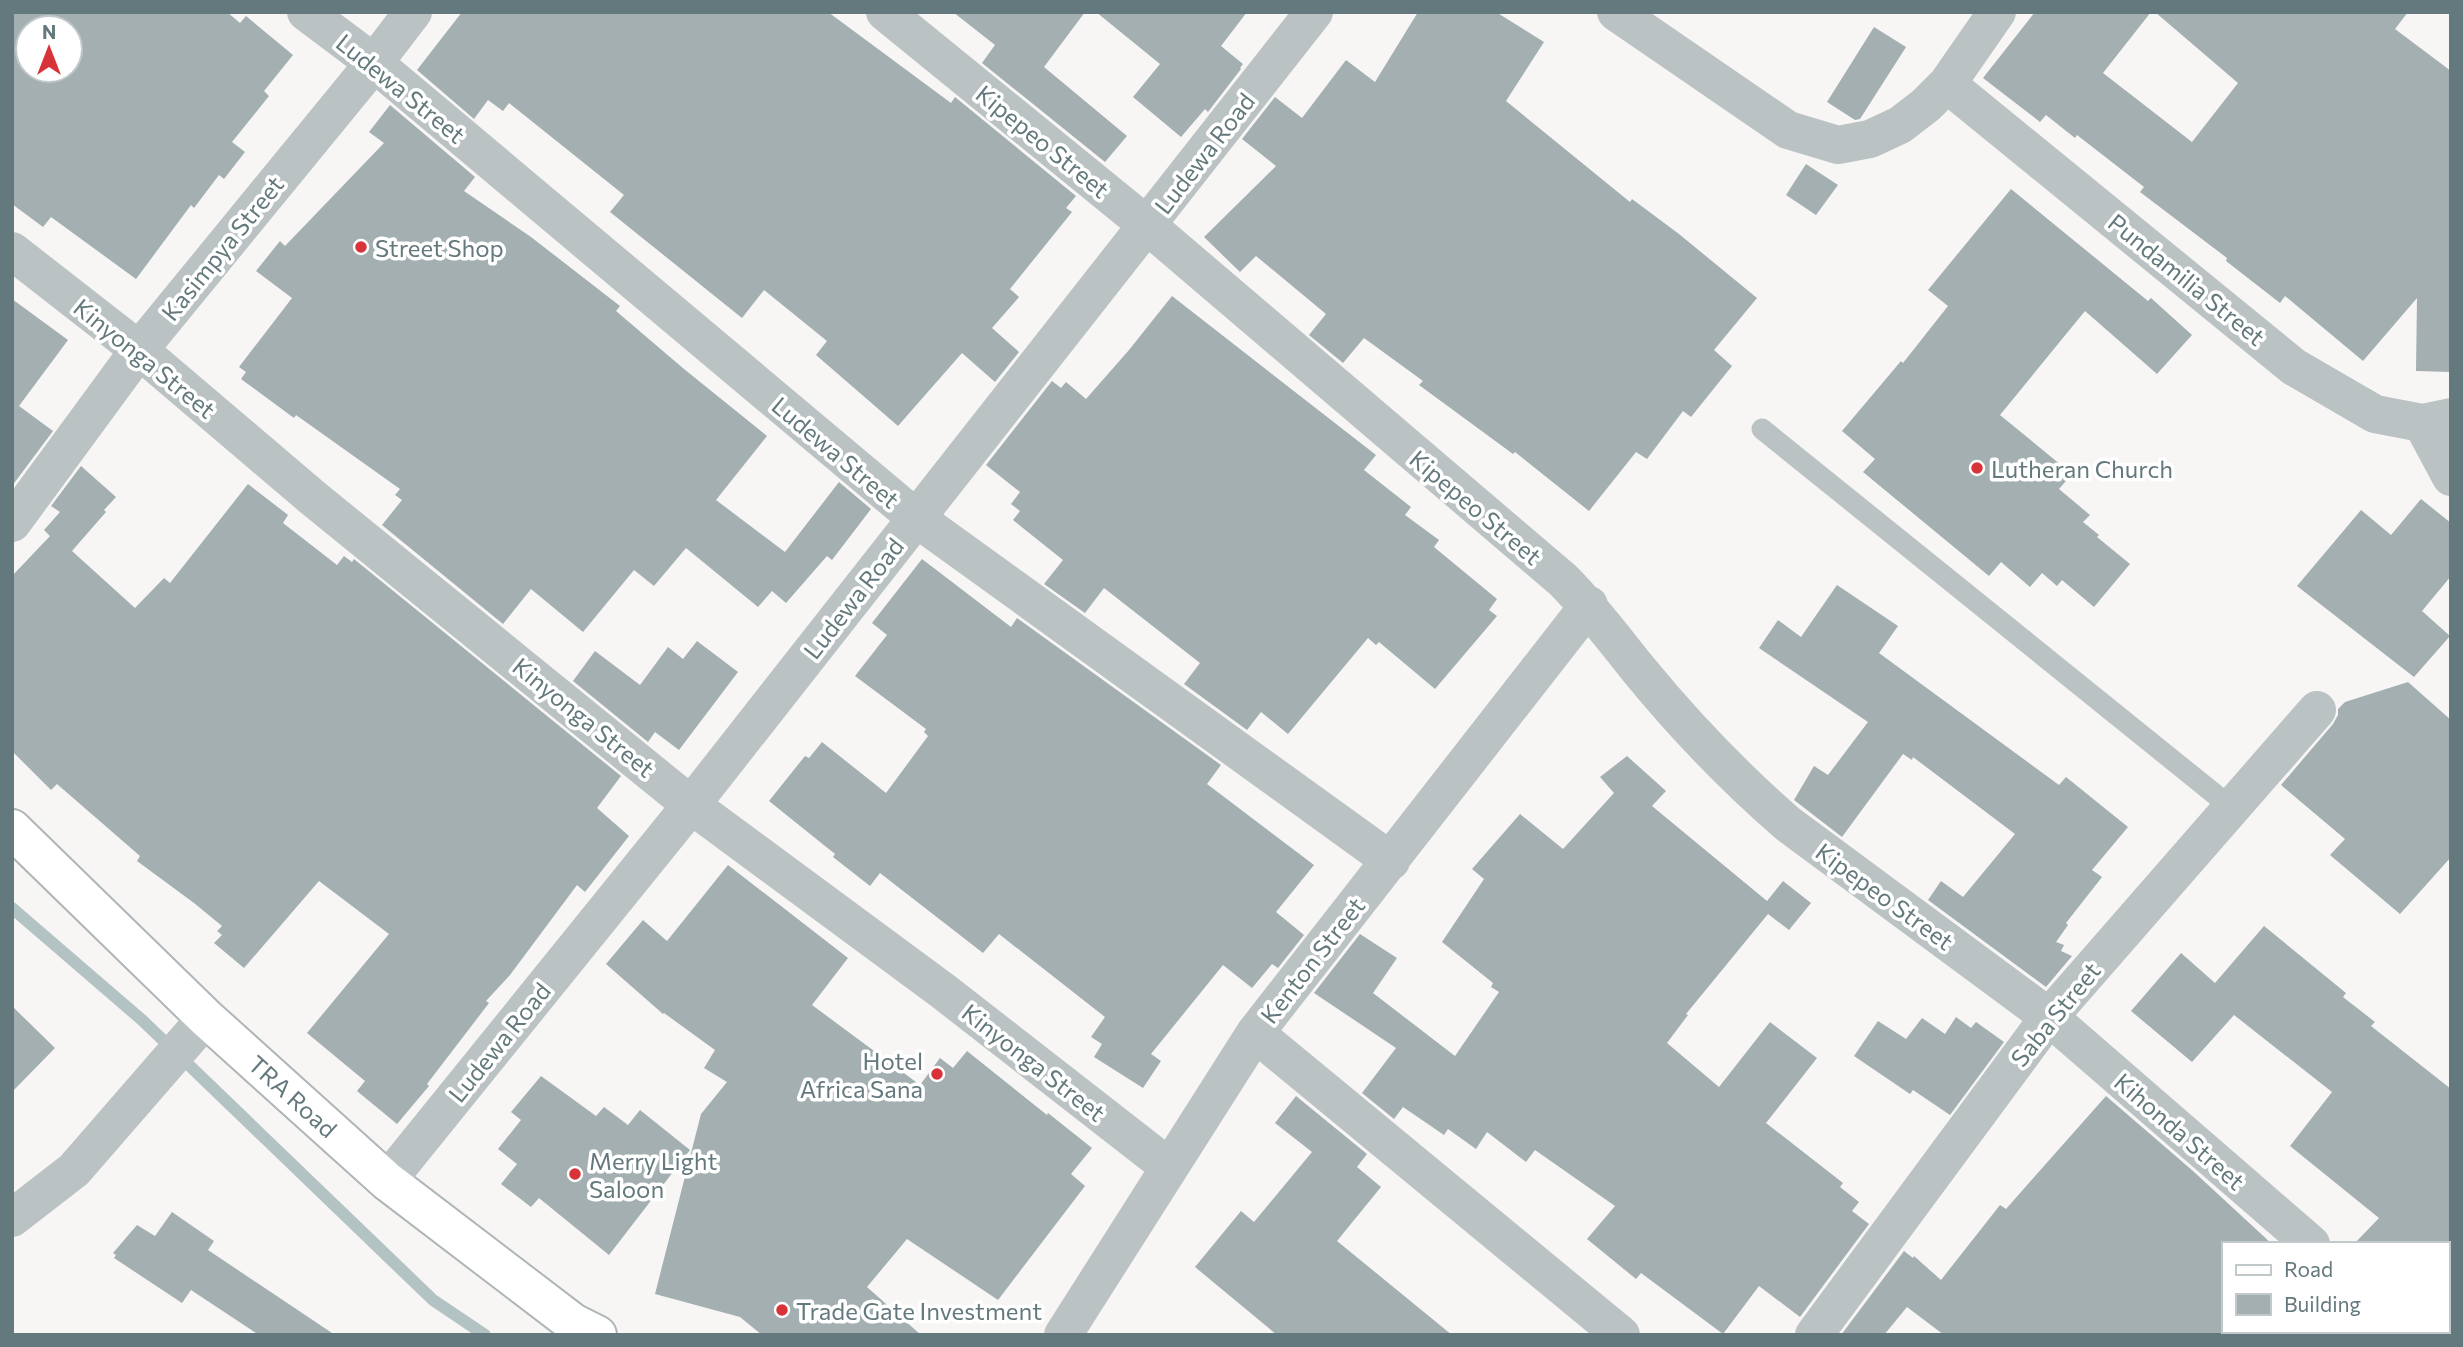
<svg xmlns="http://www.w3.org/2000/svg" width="2463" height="1347" viewBox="0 0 2463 1347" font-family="Commissioner,sans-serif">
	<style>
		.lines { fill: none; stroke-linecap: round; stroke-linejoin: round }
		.stream { stroke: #b3c3c4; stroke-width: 12 }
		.building { fill: #a3afb1; fill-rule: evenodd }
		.secondary-casing { stroke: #aeb6b8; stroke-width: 42 }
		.service { stroke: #bbc2c3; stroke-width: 21 }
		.minor { stroke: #bbc2c3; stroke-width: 38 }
		.secondary { stroke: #fff; stroke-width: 38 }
		.poi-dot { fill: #d83338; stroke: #fff; stroke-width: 2.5 }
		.labels { text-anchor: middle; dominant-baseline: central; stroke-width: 7; stroke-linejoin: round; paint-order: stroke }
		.street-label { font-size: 24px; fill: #64797d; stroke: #fff }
		.poi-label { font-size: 24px; fill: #64797d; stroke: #fff; text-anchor: start }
	</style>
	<rect width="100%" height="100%" fill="#f7f6f4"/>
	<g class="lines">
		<!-- stream -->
		<path class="stream" d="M 12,908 L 142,1020 L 433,1300 L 485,1335"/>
	</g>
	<!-- building -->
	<path class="building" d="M 12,12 L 227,12 L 240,23 L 246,16 L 293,55 L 264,91 L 269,96 L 232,142 L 245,152 L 224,179 L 219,175 L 194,208 L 191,205 L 136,279 L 51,217 L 43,227 L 12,204 ZM 28,28 L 70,28 L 70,70 L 28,70 Z
		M 462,12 L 828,12 L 951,103 L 955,97 L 1076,196 L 1066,208 L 1072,212 L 1010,289 L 1019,297 L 992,328 L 1019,352 L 995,382 L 962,353 L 898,426 L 816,355 L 827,341 L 764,290 L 742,318 L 610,212 L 624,195 L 509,103 L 503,111 L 488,100 L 474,119 L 417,70 Z
		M 953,12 L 1085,12 L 1044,67 L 1127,136 L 1105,162 L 982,63 L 995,45 Z
		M 1096,12 L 1247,12 L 1221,46 L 1243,64 L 1240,68 L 1241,69 L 1208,112 L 1205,109 L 1181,137 L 1133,97 L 1160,64 Z
		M 1418,12 L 1496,12 L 1544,42 L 1506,101 L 1630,202 L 1632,199 L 1679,234 L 1757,298 L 1714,350 L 1732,366 L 1691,417 L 1683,411 L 1647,459 L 1636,452 L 1589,511 L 1515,452 L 1513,454 L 1419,385 L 1423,381 L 1364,338 L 1343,363 L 1309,335 L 1326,314 L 1256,256 L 1240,272 L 1204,237 L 1276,166 L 1242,139 L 1275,97 L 1302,118 L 1346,60 L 1375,82 Z
		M 2035,12 L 2151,12 L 2103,73 L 2192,142 L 2238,83 L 2155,12 L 2408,12 L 2395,29 L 2451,71 L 2451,372 L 2416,371 L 2417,298 L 2363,361 L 2285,296 L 2280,303 L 2226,261 L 2227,258 L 2140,192 L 2144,187 L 2077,135 L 2075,138 L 2046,115 L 2040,122 L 1983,78 Z
		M 1874,27 L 1906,47 L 1860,119 L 1855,120 L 1827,102 Z
		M 390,105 L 475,177 L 464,191 L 531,237 L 620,306 L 616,311 L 684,369 L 767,436 L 716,500 L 785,552 L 839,482 L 871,509 L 832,560 L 827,556 L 786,603 L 772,591 L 758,607 L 686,548 L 654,586 L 634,570 L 583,632 L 531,589 L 503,624 L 382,525 L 402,500 L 395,495 L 400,489 L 296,415 L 294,418 L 241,379 L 246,372 L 239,367 L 292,298 L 256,271 L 280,241 L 285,246 L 384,143 L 369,132 Z
		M 1806,164 L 1838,185 L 1816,215 L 1786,195 Z
		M 2011,189 L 2148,301 L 2151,298 L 2192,335 L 2157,374 L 2085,311 L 2000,415 L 2072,474 L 2059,489 L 2090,515 L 2083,522 L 2099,535 L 2097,537 L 2130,564 L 2094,607 L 2062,580 L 2057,586 L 2042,573 L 2030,587 L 2001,562 L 1989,576 L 1863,472 L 1875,459 L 1842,431 L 1901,361 L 1903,363 L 1948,306 L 1928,290 Z
		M 1172,296 L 1376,455 L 1364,470 L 1411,507 L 1405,515 L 1439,540 L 1434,547 L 1497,599 L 1489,610 L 1497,616 L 1435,689 L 1379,642 L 1376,645 L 1368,638 L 1288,734 L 1261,712 L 1247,730 L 1184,684 L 1200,663 L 1104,588 L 1085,613 L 1044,584 L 1063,560 L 1013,520 L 1020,511 L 1011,504 L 1020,492 L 986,465 L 1052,381 L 1061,388 L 1066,382 L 1086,399 L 1129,350 Z
		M 12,299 L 68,340 L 19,406 L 53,431 L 12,486 Z
		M 81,466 L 116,497 L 104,510 L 106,512 L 72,551 L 135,608 L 164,578 L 170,583 L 248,484 L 288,515 L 283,523 L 337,565 L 344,556 L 352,562 L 354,559 L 621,776 L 597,808 L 629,836 L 585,892 L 577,885 L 510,975 L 486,1001 L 489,1003 L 427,1084 L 429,1086 L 397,1124 L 357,1091 L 365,1081 L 307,1033 L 389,934 L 319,881 L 244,968 L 214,943 L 222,935 L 217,931 L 222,926 L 194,903 L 137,861 L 140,856 L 57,784 L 51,790 L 12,751 L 12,576 L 50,536 L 44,530 L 60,512 L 51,506 Z
		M 2421,499 L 2451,523 L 2451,576 L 2422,611 L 2450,636 L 2414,677 L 2297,586 L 2361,510 L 2391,535 Z
		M 922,559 L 1011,627 L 1017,618 L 1221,765 L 1207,784 L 1314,865 L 1276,912 L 1304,935 L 1278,968 L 1272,964 L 1252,988 L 1223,965 L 1151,1054 L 1161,1061 L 1143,1088 L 1094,1057 L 1102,1044 L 1091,1037 L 1105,1017 L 999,934 L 983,953 L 880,873 L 870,886 L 833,857 L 835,854 L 769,801 L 805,756 L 809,758 L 822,742 L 886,793 L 928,736 L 924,732 L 926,729 L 855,676 L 887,635 L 872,623 Z
		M 1837,585 L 1898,626 L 1879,653 L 2059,785 L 2066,777 L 2128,827 L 2092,870 L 2102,877 L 2066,923 L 2068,925 L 2056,942 L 2064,945 L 2061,951 L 2072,956 L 2046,987 L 1928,900 L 1941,881 L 1963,897 L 2015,834 L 1913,757 L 1912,760 L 1903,754 L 1842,837 L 1794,800 L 1814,766 L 1828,775 L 1868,722 L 1759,648 L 1778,620 L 1801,637 Z
		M 697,641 L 738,672 L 679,750 L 655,732 L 648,742 L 573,681 L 595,651 L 640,685 L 668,647 L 683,659 Z
		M 2408,682 L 2451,720 L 2451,857 L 2400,914 L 2330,855 L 2345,839 L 2281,785 L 2333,724 L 2338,715 L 2338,709 L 2345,702 Z
		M 1627,756 L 1666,791 L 1652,806 L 1767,901 L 1783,881 L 1811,903 L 1789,930 L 1768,914 L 1686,1014 L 1688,1015 L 1667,1043 L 1719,1087 L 1770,1022 L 1817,1058 L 1766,1123 L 1843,1183 L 1840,1187 L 1859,1202 L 1852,1211 L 1869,1224 L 1800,1317 L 1759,1286 L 1723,1334 L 1641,1273 L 1636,1279 L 1587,1239 L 1615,1206 L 1535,1150 L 1526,1162 L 1487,1132 L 1476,1149 L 1448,1129 L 1444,1135 L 1403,1107 L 1394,1119 L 1362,1093 L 1396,1048 L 1314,993 L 1360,934 L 1397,958 L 1373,993 L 1455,1056 L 1499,992 L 1491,987 L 1493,983 L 1442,942 L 1484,879 L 1472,869 L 1520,814 L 1563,849 L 1614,793 L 1600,777 Z
		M 728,865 L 848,958 L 812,1005 L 920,1085 L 940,1058 L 953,1068 L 967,1051 L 1047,1115 L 1048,1113 L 1092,1148 L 1071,1174 L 1085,1186 L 998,1300 L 907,1239 L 867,1287 L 921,1335 L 762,1335 L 740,1317 L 655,1294 L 701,1114 L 727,1082 L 704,1068 L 715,1050 L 664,1013 L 663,1014 L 606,964 L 643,920 L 667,941 Z
		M 2264,926 L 2346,993 L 2343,997 L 2375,1022 L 2371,1026 L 2451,1089 L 2451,1244 L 2354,1244 L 2379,1218 L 2290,1146 L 2332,1092 L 2234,1015 L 2192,1062 L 2131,1011 L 2181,953 L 2215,983 Z
		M 12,1006 L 55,1048 L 12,1092 Z
		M 1956,1017 L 1971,1028 L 1976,1022 L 2004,1042 L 1950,1115 L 1913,1090 L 1910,1094 L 1854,1056 L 1878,1021 L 1906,1039 L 1922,1018 L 1945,1034 Z
		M 541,1076 L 596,1116 L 604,1107 L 628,1125 L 640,1110 L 690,1150 L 609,1255 L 539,1198 L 531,1207 L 501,1184 L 517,1164 L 498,1149 L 521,1120 L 511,1112 Z
		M 1296,1096 L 1367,1154 L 1357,1167 L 1381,1187 L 1337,1241 L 1452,1335 L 1277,1335 L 1195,1267 L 1241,1211 L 1254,1222 L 1312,1152 L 1275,1123 Z
		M 2106,1096 L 2193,1171 L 2272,1244 L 2223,1244 L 2223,1335 L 1944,1335 L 1907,1307 L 1884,1335 L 1841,1335 L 1904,1251 L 1913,1258 L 1914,1256 L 1941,1280 L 2000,1205 L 2006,1209 Z
		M 172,1212 L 214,1241 L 208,1250 L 335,1335 L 259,1335 L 191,1290 L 182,1303 L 114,1258 L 116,1255 L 113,1253 L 137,1225 L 155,1236 Z"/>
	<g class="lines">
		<defs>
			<path id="secondary" d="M 12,829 L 206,1018 L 387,1181 L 573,1323 L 597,1335"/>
		</defs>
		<!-- secondary casing -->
		<use href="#secondary" class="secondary-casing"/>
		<!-- service -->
		<path class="service" d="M 1762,429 L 2232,808"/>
		<!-- minor -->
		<path class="minor" d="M 306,12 L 374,63 L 916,518 L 1391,861
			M 885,12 L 1148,226 L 1563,580 C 1591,608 1614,639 1639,670 C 1684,725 1735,778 1788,824 L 2049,1017 L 2311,1244
			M 1616,12 L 1788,130 L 1838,145 L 1870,139 L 1900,125 L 1926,105 L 1947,84 L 1997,12
			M 1947,84 L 2294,367 L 2375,414 L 2422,423 L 2451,417
			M 12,251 L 139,350 L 313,498 L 691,805 L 943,991 L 1169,1167
			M 2422,423 L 2451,477
			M 12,523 L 139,350 L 374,63 L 413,12
			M 1255,1033 L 1621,1335
			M 387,1181 L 691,805 L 1314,12
			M 12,1218 L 74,1170 L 206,1018
			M 2423,1331 L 2427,1335
			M 1063,1335 L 1255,1033 L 1589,605
			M 1814,1335 L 2049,1017 L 2317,710"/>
		<!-- secondary -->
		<use href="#secondary" class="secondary"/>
	</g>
	<!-- markers -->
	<g class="poi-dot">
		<circle cx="361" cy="247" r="7"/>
		<circle cx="1977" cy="468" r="7"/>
		<circle cx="937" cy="1074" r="7"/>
		<circle cx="575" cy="1174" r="7"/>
		<circle cx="782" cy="1310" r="7"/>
	</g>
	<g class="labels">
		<!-- street labels -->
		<g class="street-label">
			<text transform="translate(401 88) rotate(39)">Ludewa Street</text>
			<text transform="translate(1043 141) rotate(39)">Kipepeo Street</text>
			<text transform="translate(1204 153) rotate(-52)">Ludewa Road</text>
			<text transform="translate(222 248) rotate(-51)">Kasimpya Street</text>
			<text transform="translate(2187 279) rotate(39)">Pundamilia Street</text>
			<text transform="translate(145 358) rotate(39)">Kinyonga Street</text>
			<text transform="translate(836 452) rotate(40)">Ludewa Street</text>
			<text transform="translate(1476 507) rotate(40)">Kipepeo Street</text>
			<text transform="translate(853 598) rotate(-52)">Ludewa Road</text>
			<text transform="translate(584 717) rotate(39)">Kinyonga Street</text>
			<text transform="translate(1885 896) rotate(36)">Kipepeo Street</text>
			<text transform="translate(1312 960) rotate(-52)">Kenton Street</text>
			<text transform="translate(2055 1014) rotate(-51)">Saba Street</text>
			<text transform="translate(499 1042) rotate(-51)">Ludewa Road</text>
			<text transform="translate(1034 1062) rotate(38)">Kinyonga Street</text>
			<text transform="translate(293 1096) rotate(42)">TRA Road</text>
			<text transform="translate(2180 1131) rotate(41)">Kihonda Street</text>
		</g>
		<!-- poi labels -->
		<g class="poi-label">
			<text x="375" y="247">Street Shop</text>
			<text x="1991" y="468">Lutheran Church</text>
			<text x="923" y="1060" text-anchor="end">Hotel<tspan x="923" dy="28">Africa Sana</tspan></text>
			<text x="589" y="1160">Merry Light<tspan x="589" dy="28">Saloon</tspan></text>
			<text x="796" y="1310">Trade Gate Investment</text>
		</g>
	</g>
	<!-- border -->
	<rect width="2463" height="1347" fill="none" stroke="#64797d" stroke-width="28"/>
	<!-- legend -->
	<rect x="2222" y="1242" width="228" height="91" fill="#ffffff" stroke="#c1c9cb" stroke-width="2"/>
	<rect x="2236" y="1265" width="35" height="10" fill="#ffffff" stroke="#c1c9cb" stroke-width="2"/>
	<text x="2284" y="1277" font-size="21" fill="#64797d">Road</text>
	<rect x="2236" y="1294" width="35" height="21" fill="#a3afb1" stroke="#c1c9cb" stroke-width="2"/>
	<text x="2284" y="1312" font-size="21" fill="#64797d">Building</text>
	<!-- north arrow -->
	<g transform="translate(49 49)"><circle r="33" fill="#ffffff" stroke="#c1c9cb" stroke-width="2"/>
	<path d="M0-5L12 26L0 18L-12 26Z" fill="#d83338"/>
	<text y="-10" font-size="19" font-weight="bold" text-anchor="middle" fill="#64797d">N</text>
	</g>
</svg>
